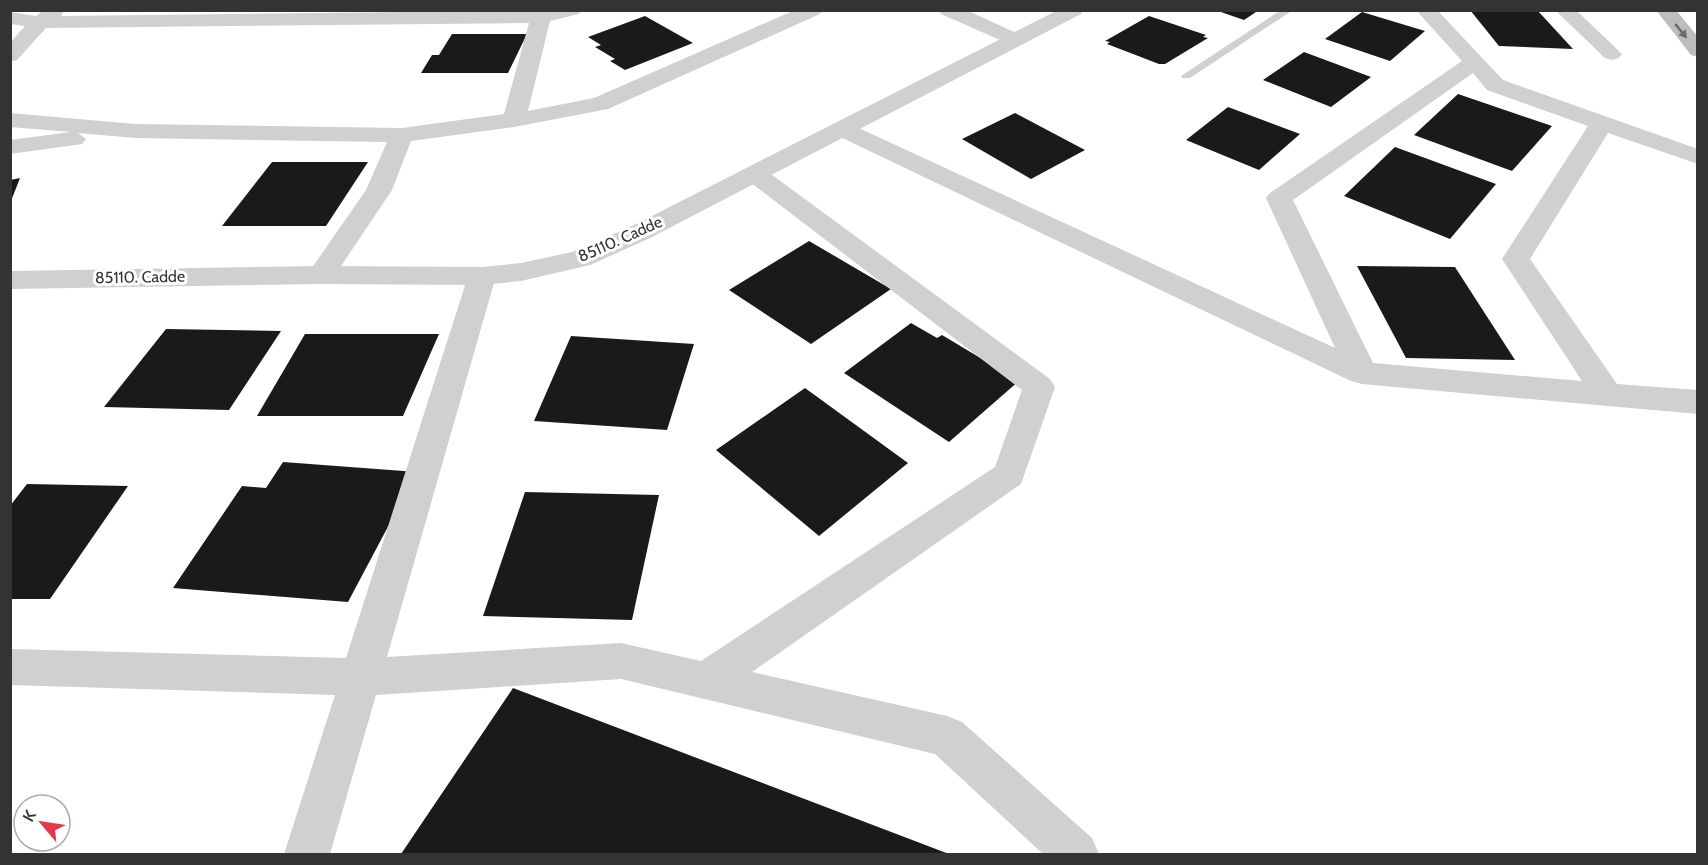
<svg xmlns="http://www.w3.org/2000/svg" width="1708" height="865" viewBox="0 0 1708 865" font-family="Cabin,sans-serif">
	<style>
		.building { fill: #1a1a1a }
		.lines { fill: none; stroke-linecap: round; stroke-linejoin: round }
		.service { fill: #d0d0d0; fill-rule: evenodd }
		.minor { fill: #d0d0d0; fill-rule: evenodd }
		.tertiary { fill: #d0d0d0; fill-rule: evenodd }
		.secondary { fill: #bdbdbd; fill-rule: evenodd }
		.oneway { fill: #6a6a6a }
		.labels { text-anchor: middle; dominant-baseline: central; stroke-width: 6; stroke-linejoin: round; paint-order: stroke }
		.far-street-label { font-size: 16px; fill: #333; stroke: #fff }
	</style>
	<rect width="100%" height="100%" fill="#fff"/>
	<!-- building -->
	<path class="building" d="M 1215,10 L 1259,10 L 1244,20 Z
		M 1470,10 L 1538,11 L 1573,49 L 1499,46 Z
		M 1362,12 L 1425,31 L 1390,61 L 1325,39 Z
		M 645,16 L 693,43 L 625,70 L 610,61 L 615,59 L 595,47 L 601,45 L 588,37 Z
		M 1149,16 L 1206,35 L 1203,37 L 1208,38 L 1165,64 L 1159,64 L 1107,44 L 1110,42 L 1105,41 Z
		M 452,34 L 527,34 L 508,73 L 421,73 L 432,55 L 439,55 Z
		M 1304,52 L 1371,77 L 1331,107 L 1263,80 Z
		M 1458,94 L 1552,126 L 1512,171 L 1414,135 Z
		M 1228,107 L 1300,134 L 1259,170 L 1186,140 Z
		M 1015,113 L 1085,150 L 1031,179 L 962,139 Z
		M 1395,147 L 1496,184 L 1450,239 L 1344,196 Z
		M 272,162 L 368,162 L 326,226 L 222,226 Z
		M 20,178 L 11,201 L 10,201 L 10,180 Z
		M 809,241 L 891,289 L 811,344 L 729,290 Z
		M 1357,266 L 1455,267 L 1515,360 L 1406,358 Z
		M 911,323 L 937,338 L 942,335 L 1019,381 L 949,442 L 844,373 Z
		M 166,329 L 281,331 L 229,410 L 104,407 Z
		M 305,334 L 439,334 L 403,416 L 257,416 Z
		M 571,336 L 694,344 L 667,430 L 534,421 Z
		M 805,388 L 908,463 L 819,536 L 716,450 Z
		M 283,462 L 417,472 L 348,602 L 173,588 L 242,486 L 266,488 Z
		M 27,484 L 128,486 L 50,599 L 10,599 L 10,506 Z
		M 525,492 L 659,495 L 632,620 L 483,616 Z
		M 513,688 L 949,854 L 401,854 Z"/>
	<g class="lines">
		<!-- service -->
		<path class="service" d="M 1281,10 L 1293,10 L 1190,78 L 1182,78 L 1181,76 Z"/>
		<!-- minor -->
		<path class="minor" d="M 44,10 L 61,10 L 63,13 L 61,16 L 581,10 L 579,14 L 550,21 L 528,111 L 594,98 L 795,10 L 822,10 L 820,14 L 608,109 L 514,127 L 411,141 L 392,190 L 331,281 L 321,284 L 311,281 L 307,275 L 366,190 L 387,142 L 135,138 L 78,133 L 86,139 L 82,144 L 10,154 L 10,140 L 71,132 L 10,127 L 10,113 L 135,124 L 402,128 L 504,114 L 529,23 L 46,28 L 17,60 L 10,62 L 10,43 L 25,26 L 10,24 L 10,12 L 36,16 Z
			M 939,10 L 966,10 L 1023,36 L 1026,40 L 1023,44 L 1016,46 L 1009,44 L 941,14 Z
			M 1416,10 L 1437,10 L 1503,80 L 1698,149 L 1698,164 L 1608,133 L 1530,259 L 1617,384 L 1698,390 L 1698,414 L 1362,384 L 1351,381 L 834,134 L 830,129 L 834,124 L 842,122 L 850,124 L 1335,348 L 1266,198 L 1270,193 L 1462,61 ZM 1473,73 L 1487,90 L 1588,126 L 1502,259 L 1582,381 L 1373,363 L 1293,200 Z
			M 1555,10 L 1576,10 L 1622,54 L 1619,58 L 1612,60 L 1605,58 Z
			M 755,167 L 764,169 L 1050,379 L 1055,387 L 1021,484 L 752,672 L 947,716 L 962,722 L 1092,838 L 1099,854 L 1043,854 L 935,754 L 621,679 L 376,695 L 330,854 L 284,854 L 335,695 L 10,685 L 10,649 L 346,658 L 468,276 L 472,270 L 482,267 L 492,270 L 496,276 L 387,657 L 621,643 L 701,661 L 995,467 L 1022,390 L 746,179 L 743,174 L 746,169 Z"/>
		<!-- tertiary -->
		<path class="tertiary" d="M 1058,10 L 1083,10 L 1081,14 L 650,238 L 590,265 L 521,281 L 482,285 L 321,284 L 10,289 L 10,271 L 321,266 L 482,267 L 521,263 L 572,252 L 632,226 Z"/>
		<!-- secondary -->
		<path class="secondary" d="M 1656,10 L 1676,10 L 1698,37 L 1698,57 L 1691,55 Z"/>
	</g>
	<!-- one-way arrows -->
	<defs><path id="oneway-solid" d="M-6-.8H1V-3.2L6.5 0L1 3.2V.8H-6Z" transform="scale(1.5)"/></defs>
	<use class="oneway" href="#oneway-solid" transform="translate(1681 31) rotate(51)"/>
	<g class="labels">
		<!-- far-street labels -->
		<g class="far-street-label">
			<text transform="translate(620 239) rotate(-24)">85110. Cadde</text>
			<text transform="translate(140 277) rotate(-1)">85110. Cadde</text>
		</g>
	</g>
	<!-- border -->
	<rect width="1708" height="865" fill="none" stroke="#333333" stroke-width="24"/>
	<!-- north arrow -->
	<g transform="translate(42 823) rotate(299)"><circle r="28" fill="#ffffff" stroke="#adadad" stroke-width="1.5"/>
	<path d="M0-4.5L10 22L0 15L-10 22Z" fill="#e63946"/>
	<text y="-9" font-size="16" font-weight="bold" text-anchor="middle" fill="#333333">K</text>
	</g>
</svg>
